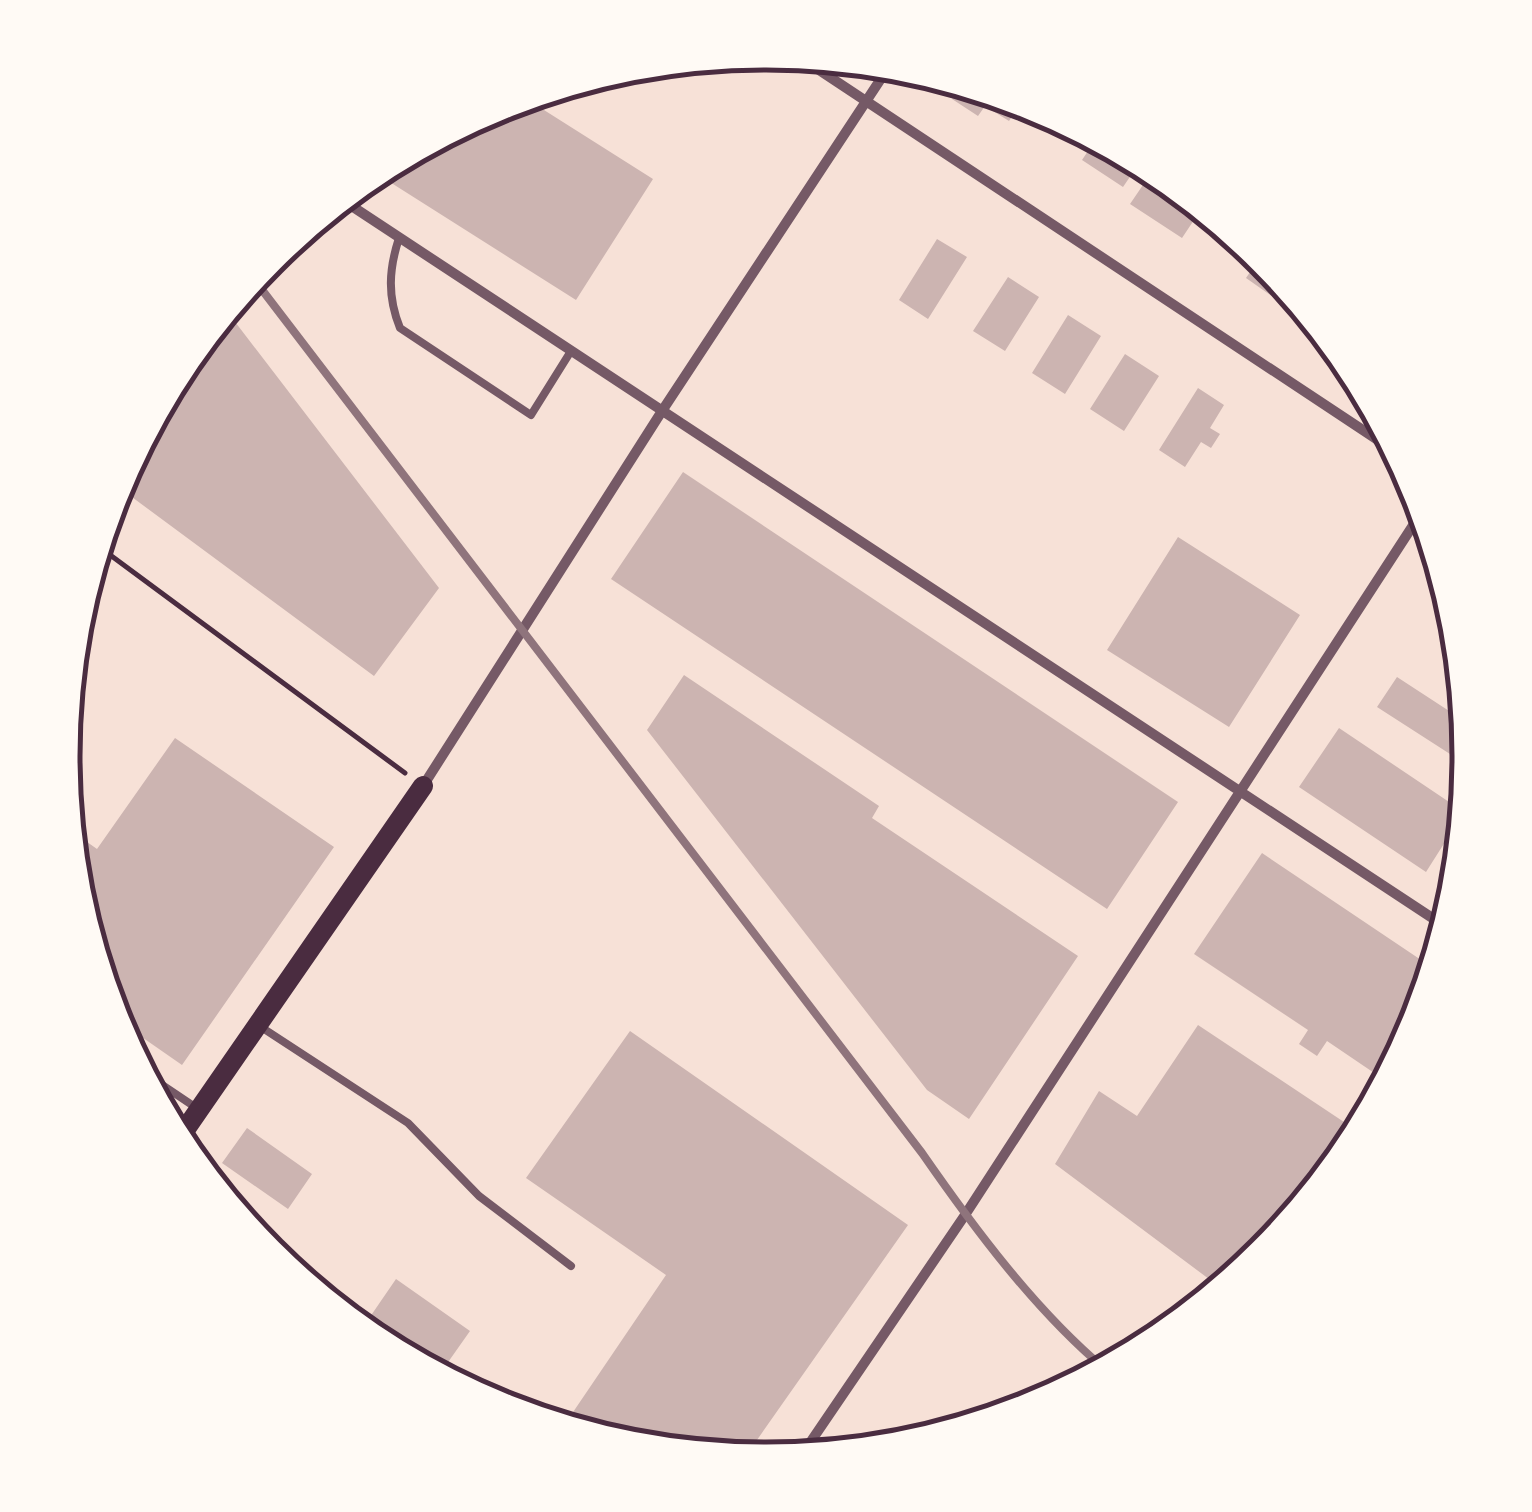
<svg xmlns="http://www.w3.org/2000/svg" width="1532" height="1512" viewBox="0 0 1532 1512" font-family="'Public Sans',sans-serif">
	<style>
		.building { fill: #ccb4b1 }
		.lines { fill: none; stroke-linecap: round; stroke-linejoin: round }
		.path { stroke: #4a2c40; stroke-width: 5 }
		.service { stroke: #755966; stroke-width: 8 }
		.minor { stroke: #755966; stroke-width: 10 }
		.secondary { stroke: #4a2c40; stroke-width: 20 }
		.rail { stroke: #8f747c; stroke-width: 8 }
		.rim { fill: none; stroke: #4a2c40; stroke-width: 5 }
	</style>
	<rect width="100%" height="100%" fill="#f7e1d7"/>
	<!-- building -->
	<path class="building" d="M 962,84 L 1022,102 L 1009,121 L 985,106 L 978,116 L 952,99 Z
		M 525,98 L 653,179 L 576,300 L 374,172 L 497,106 Z
		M 1096,139 L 1140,162 L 1123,187 L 1082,160 Z
		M 1166,178 L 1202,208 L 1182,238 L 1130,204 L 1145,182 L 1158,190 Z
		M 937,239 L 967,257 L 928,319 L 899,300 Z
		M 1261,256 L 1296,298 L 1289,308 L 1246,278 Z
		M 1008,277 L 1039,297 L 1005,351 L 973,331 Z
		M 226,310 L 439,588 L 374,676 L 117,486 L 181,365 Z
		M 1068,315 L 1101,336 L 1065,394 L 1032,373 Z
		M 1125,354 L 1159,376 L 1124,431 L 1090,409 Z
		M 1198,388 L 1224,405 L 1210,428 L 1220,434 L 1211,448 L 1201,442 L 1185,467 L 1159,450 Z
		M 683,472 L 1178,802 L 1107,909 L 611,579 Z
		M 1178,537 L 1300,615 L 1229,727 L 1107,650 Z
		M 1448,594 L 1456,619 L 1456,622 L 1438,610 Z
		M 684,675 L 879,806 L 872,818 L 1078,956 L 969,1119 L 927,1090 L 647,730 Z
		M 1397,677 L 1466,722 L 1467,728 L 1450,754 L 1377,707 Z
		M 1339,728 L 1464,812 L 1426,872 L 1299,787 Z
		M 175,738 L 334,847 L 182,1065 L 113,1017 L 76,893 L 70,830 L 97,849 Z
		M 1262,853 L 1433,968 L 1416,1026 L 1386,1081 L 1327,1041 L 1317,1056 L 1299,1044 L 1308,1030 L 1194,954 Z
		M 1198,1025 L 1359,1132 L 1351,1147 L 1263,1254 L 1221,1288 L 1055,1164 L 1099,1091 L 1137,1116 Z
		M 630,1031 L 908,1225 L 745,1457 L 628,1446 L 583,1432 L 567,1421 L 666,1275 L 526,1178 Z
		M 247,1128 L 312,1174 L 288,1209 L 222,1163 Z
		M 396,1279 L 470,1331 L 439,1375 L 375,1341 L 361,1330 Z"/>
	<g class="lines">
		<!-- path -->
		<path class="path" d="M 98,546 L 405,773"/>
		<!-- service -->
		<path class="service" d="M 399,238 C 389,269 387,296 400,328 L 531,415 L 571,351
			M 261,1027 L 408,1123 L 479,1196 L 571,1266
			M 140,1070 L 198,1109"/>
		<!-- minor -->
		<path class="minor" d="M 798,56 L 1399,454
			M 341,199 L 1446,927
			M 423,786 L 662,411 L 890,65
			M 801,1456 L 965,1215 L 1423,510"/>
		<!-- secondary -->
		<path class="secondary" d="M 178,1140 L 423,786"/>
		<!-- rail -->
		<path class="rail" d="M 253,278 L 922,1153 C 974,1228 1035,1310 1105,1369"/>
	</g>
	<!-- crop -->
	<path d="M0 0H1532V1512H0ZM80 756a686 686 0 1 1 1372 0a686 686 0 1 1-1372 0Z" fill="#fffaf5" fill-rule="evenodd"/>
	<path class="rim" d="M80 756a686 686 0 1 1 1372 0a686 686 0 1 1-1372 0Z"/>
</svg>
